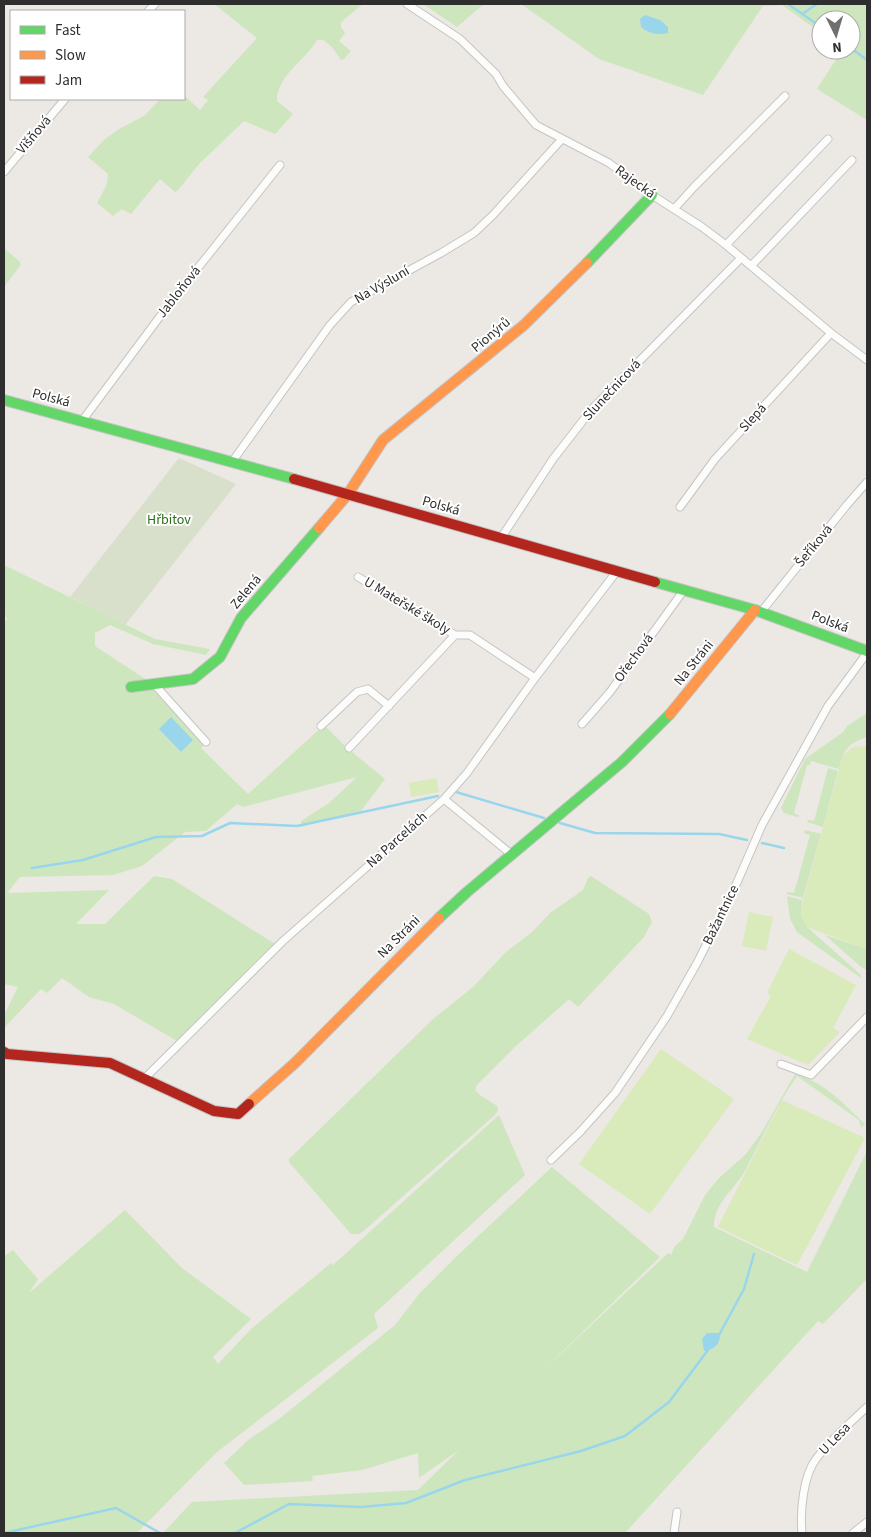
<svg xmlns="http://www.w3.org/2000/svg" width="871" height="1537" viewBox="0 0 871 1537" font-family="'Source Sans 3',sans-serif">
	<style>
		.green { fill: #cee6be }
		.cemetery { fill: #d8e0cc }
		.pitch { fill: #d9eabb }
		.water { fill: #99d6ec }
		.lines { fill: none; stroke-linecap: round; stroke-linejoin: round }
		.stream { stroke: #99d6ec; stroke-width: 2.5 }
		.street-casing { stroke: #c5c4c5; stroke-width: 9 }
		.fast-casing { stroke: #c5c4c5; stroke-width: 12 }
		.slow-casing { stroke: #c5c4c5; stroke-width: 12 }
		.jam-casing { stroke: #c5c4c5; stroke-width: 12 }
		.street { stroke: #fcfcfb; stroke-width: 7 }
		.fast { stroke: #63d668; stroke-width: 10 }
		.slow { stroke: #ff974d; stroke-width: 10 }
		.jam { stroke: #b3261e; stroke-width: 10 }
		.labels { text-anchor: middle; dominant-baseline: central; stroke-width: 4; stroke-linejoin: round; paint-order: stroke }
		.street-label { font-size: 14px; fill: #2e2e2e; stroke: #fff }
		.park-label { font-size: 14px; fill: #2c6e1b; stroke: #fff }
	</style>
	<rect width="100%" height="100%" fill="#ece8e4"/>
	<!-- green -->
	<path class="green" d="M 214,4 L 363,4 L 341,22 L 341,27 L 345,33 L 339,41 L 351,51 L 344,59 L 341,60 L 332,47 L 323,40 L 317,40 C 306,60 277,75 277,101 L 293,114 L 275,134 L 244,121 L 200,163 L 178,190 L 175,192 L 160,179 L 131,214 L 122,209 L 113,216 L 97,203 L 107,184 L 108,174 L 88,157 L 105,139 L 119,129 L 144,116 L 160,99 L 184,99 L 184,95 L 200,110 L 208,100 L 203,97 L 257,38 Z
		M 423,4 L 484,4 L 457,27 Z
		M 521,4 L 867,4 L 867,120 L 817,89 L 842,50 L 851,50 L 851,20 L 821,20 L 821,33 L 782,5 L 763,6 L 703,95 L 599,59 Z
		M 4,248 L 20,262 L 20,266 L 4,287 Z
		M 4,565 L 155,639 L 210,649 L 206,655 L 153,644 L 110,625 L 95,633 L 95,646 L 150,682 L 152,689 L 204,745 L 201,748 L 248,794 L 324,725 L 346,747 L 385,779 L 361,811 L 301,827 L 301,821 L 329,803 L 357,777 L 243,807 L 237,804 L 206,831 L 185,832 L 142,866 L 113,875 L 20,877 L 7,893 L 109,890 L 76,924 L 105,924 L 154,876 L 172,879 L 275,944 L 177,1041 L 114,1004 L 89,997 L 62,978 L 47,993 L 41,989 L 4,1028 L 4,1015 L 18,987 L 4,984 L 4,623 L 7,619 L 4,613 Z
		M 867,713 L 867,737 C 847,744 844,749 839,769 L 811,761 L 810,765 L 807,765 L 794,813 L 800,816 L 797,817 L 784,813 L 781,808 L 805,759 L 843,732 L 847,726 Z
		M 828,768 L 838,771 L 823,827 L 807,822 L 808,820 L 814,821 Z
		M 805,830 L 821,834 L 803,898 L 787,894 L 787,892 L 794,893 L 810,835 L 804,833 Z
		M 591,876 L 649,914 L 652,922 L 644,937 L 578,1007 L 570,1000 L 568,1000 L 516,1046 L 477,1085 L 475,1090 L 480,1095 L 497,1106 L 498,1111 L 494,1116 L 360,1234 L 351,1234 L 289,1162 L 289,1159 L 432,1020 L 473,987 L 506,952 L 532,932 L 550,913 L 583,890 L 588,878 Z
		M 787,896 L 802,900 L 801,913 L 807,927 L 861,975 L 861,978 L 797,932 L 790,919 Z
		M 825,935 L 867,949 L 867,970 L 861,967 Z
		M 795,1074 C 824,1082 844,1104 865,1124 L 861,1128 L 859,1120 L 797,1076 C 776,1106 762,1139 745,1171 C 735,1189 713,1204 714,1227 L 807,1272 L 867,1151 L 867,1279 L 823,1324 L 818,1321 L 625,1533 L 163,1533 L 192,1502 L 418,1490 L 459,1450 L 419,1478 L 418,1453 L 362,1470 L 312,1476 L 313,1481 L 244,1485 L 224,1463 L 248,1440 L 279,1419 L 395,1325 L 419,1294 L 458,1255 L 552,1167 L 660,1257 L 537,1376 L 668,1253 L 671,1255 L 675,1246 L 683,1239 L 705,1195 L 719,1178 L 746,1154 L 762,1132 Z
		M 499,1115 L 525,1175 L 374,1314 L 378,1328 L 217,1452 L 137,1533 L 4,1533 L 4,1256 L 13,1250 L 38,1279 L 29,1293 L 125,1210 L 182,1268 L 251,1319 L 213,1357 L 218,1364 L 251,1329 L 331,1263 L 333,1265 Z"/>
	<!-- cemetery -->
	<path class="cemetery" d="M 179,458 L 236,484 L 125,625 L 70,597 Z"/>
	<!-- pitch -->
	<path class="pitch" d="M 867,746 L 867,949 L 807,927 L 802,918 L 801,908 L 843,755 L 853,747 Z
		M 437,778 L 439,792 L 411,797 L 409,783 Z
		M 749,912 L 773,917 L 766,951 L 742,946 Z
		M 789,949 L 856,985 L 833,1028 L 840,1032 L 808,1065 L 747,1039 L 771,996 L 767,993 Z
		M 661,1049 L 734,1099 L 650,1214 L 579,1164 Z
		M 782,1100 L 865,1138 L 797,1265 L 718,1227 Z"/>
	<!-- water -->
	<path class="water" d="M 645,15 L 660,20 L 668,27 L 668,33 C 658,35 649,34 641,27 L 640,19 Z
		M 171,717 L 193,740 L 181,752 L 159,729 Z
		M 707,1333 L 720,1333 C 721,1343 715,1350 704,1351 L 702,1339 Z"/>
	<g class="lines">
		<!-- stream -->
		<path class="stream" d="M 788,4 L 821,27
			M 802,14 L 817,4
			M 851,48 L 867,60
			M 456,792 L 544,818
			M 560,823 L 595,833 L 719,834 L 747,840
			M 762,843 L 784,848
			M 32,868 L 83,860 L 156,837 L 202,836 L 230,823 L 297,826 L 438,796
			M 719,1335 L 744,1289 L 754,1254
			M 4,1533 L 116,1508 L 160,1533
			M 235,1533 L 289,1504 L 361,1507 L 406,1503 L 465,1480 L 581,1451 L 625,1436 L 669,1402 L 708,1350"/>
		<defs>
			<path id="street" d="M 407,4 L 460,39 L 496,74 L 503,86 L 536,125 L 609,163 L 652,195 L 702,227 L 726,245 L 831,333 L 867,360
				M 148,11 L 155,4
				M 4,172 L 65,99
				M 674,209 L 694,187 L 785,96
				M 726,245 L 828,139
				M 751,266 L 852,160
				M 82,421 L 170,303 L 280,165
				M 232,462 L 330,325 L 351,302 L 441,253 L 474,233 L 493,215 L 562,139
				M 680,507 L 715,459 L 831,333
				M 501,538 L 553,459 L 592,409 L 741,258
				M 358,577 L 455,635
				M 761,612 L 846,506 L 867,482
				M 154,684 L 206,742
				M 582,724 L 610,692 L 684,590
				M 321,726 L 357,692 L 368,689 L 389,706
				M 349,748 L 455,635 L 470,635 L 535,678
				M 444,799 L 511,854
				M 781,1064 L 811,1075 L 867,1017
				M 144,1079 L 283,941 L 444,799 L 467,773 L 535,678 L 617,571
				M 551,1160 L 580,1132 L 615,1093 L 667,1016 L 697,963 L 732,894 L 762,825 L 828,706 L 867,653
				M 674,1533 L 677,1512
				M 802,1533 C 800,1512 803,1476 816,1459 C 830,1440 850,1423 867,1407
				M 853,1533 L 867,1522"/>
			<path id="fast" d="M 587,263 L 652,195
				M 4,400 L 294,479
				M 655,582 L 755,610 L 867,651
				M 131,687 L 193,679 L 220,657 L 241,618 L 319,528
				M 439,918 L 467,892 L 622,762 L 670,714"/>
			<path id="slow" d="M 319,528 L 348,494 L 383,440 L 524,325 L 587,263
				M 670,714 L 755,610
				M 249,1104 L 296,1062 L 439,918"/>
			<path id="jam" d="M 294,479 L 655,582
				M 4,1052 L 7,1054 L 110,1063 L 214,1111 L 238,1114 L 249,1104"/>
		</defs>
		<!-- street casing -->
		<use href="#street" class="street-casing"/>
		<!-- fast casing -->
		<use href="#fast" class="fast-casing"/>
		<!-- slow casing -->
		<use href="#slow" class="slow-casing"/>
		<!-- jam casing -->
		<use href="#jam" class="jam-casing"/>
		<!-- street -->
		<use href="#street" class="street"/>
		<!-- fast -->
		<use href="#fast" class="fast"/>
		<!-- slow -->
		<use href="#slow" class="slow"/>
		<!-- jam -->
		<use href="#jam" class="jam"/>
	</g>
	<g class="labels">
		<!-- street labels -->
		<g class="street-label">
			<text transform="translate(34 135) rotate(-50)">Višňová</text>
			<text transform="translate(635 182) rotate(36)">Rajecká</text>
			<text transform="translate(382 285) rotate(-30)">Na Výsluní</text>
			<text transform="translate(179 292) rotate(-52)">Jabloňová</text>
			<text transform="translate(491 335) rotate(-40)">Pionýrů</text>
			<text transform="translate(612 390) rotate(-47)">Slunečnicová</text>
			<text transform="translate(51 398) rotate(15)">Polská</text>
			<text transform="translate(753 418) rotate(-48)">Slepá</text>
			<text transform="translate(441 506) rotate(16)">Polská</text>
			<text transform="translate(814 546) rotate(-51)">Šeříková</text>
			<text transform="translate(246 592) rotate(-50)">Zelená</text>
			<text transform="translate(407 606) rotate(31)">U Mateřské školy</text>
			<text transform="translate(830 622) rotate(21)">Polská</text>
			<text transform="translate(634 658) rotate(-54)">Ořechová</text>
			<text transform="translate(694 663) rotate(-51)">Na Stráni</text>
			<text transform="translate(397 840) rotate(-42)">Na Parcelách</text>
			<text transform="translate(721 915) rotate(-64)">Bažantnice</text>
			<text transform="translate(399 937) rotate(-45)">Na Stráni</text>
			<text transform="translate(835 1439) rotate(-46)">U Lesa</text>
		</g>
		<!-- park labels -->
		<g class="park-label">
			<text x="169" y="520">Hřbitov</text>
		</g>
	</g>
	<!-- border -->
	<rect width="871" height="1537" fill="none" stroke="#2e2e2e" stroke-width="10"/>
	<!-- legend -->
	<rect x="10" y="10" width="175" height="90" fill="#ffffff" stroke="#ababab"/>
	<rect x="20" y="26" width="25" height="8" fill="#63d668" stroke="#ababab"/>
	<text x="55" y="35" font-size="15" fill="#2e2e2e">Fast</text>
	<rect x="20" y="51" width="25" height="8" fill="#ff974d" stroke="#ababab"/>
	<text x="55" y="60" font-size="15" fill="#2e2e2e">Slow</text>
	<rect x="20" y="76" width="25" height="8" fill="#b3261e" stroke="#ababab"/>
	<text x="55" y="85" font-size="15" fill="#2e2e2e">Jam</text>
	<!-- north arrow -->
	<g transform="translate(836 35) rotate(175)"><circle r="24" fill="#ffffff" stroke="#ababab"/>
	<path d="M0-4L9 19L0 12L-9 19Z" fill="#706f6e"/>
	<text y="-8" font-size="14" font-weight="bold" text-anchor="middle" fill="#2e2e2e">N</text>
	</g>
</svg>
